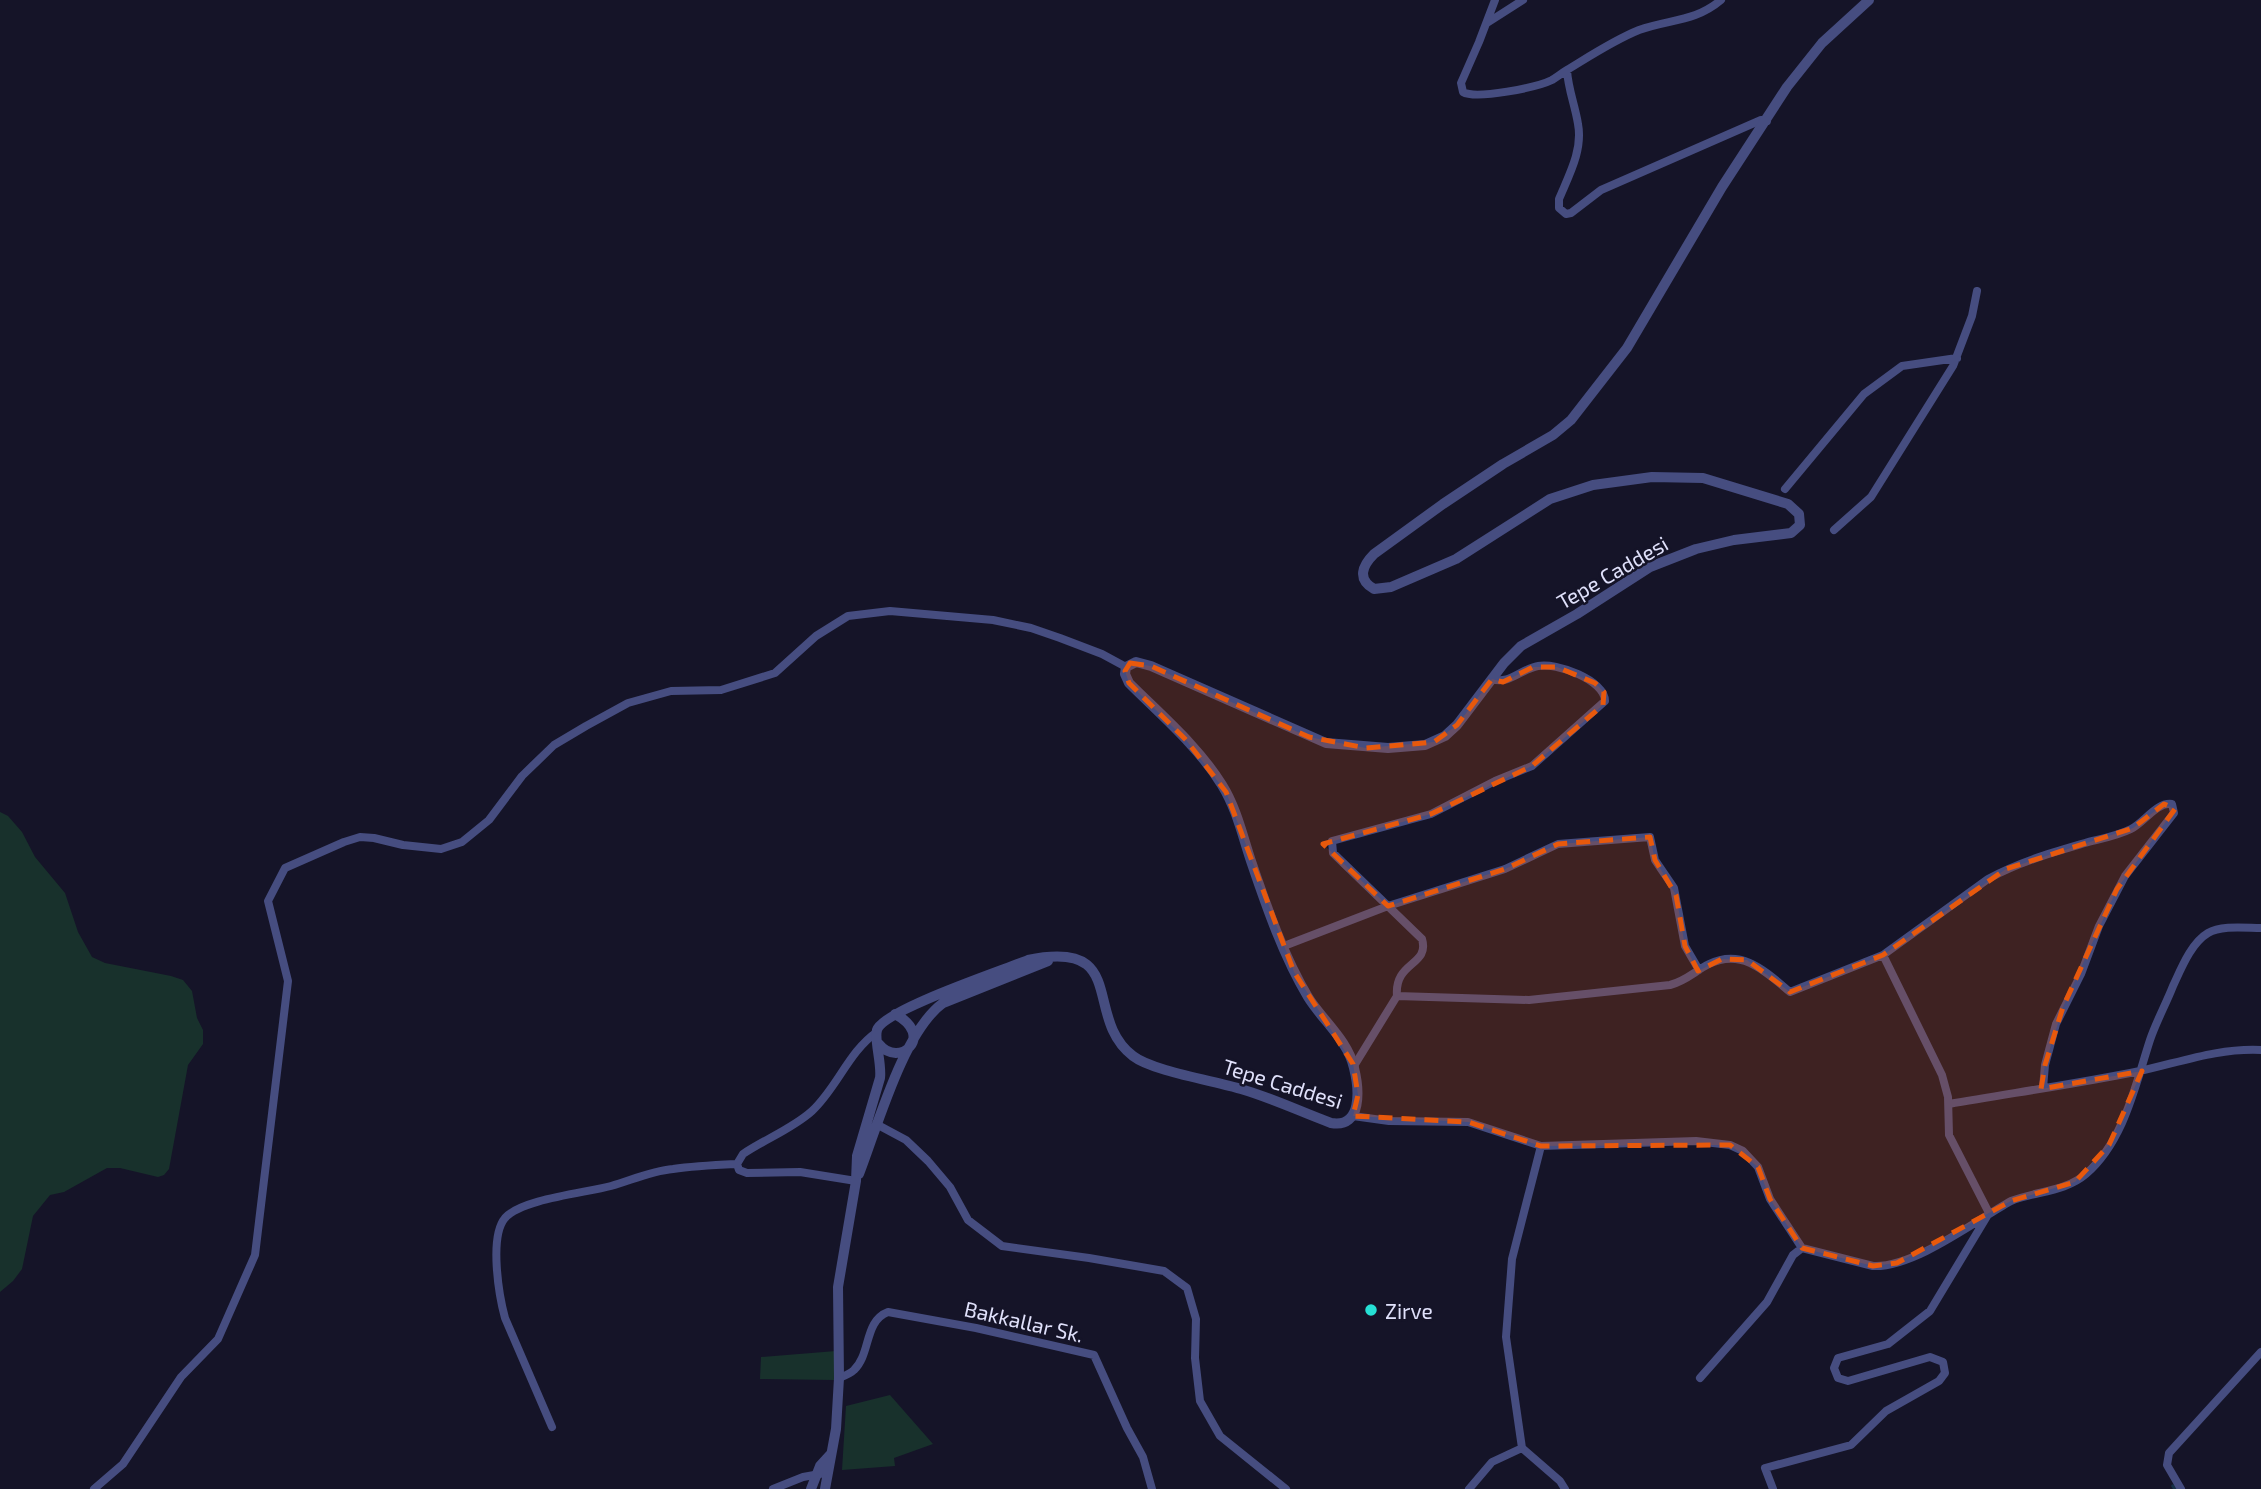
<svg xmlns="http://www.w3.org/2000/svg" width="2261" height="1489" viewBox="0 0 2261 1489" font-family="'Exo 2',sans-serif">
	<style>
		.green { fill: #18312c }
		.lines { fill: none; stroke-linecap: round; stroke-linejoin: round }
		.stream { stroke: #152f45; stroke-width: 3.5 }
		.minor { stroke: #464d80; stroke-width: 8 }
		.tertiary { stroke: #464d80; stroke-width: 10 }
		.marked { fill: #e8590c; fill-opacity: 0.2; stroke: #e8590c; stroke-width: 5; stroke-dasharray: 14 9; stroke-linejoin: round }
		.poi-dot { fill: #26e0d5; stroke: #151428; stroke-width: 2.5 }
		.labels { text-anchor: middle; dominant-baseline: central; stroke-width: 5; stroke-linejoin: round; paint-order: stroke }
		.street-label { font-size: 21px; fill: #e0e1fb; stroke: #151428 }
		.poi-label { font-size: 21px; fill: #e0e1fb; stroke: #151428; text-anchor: start }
	</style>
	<rect width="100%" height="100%" fill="#151428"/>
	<!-- green -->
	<path class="green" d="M 0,812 L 8,816 L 22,832 L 35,857 L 65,893 L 78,932 L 92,957 L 105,963 L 171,976 L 183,980 L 192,991 L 197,1018 L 203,1030 L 203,1044 L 188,1065 L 169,1169 L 164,1175 L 158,1177 L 120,1168 L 107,1168 L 64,1192 L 50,1195 L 33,1216 L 22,1269 L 13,1281 L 0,1292 Z
		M 836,1351 L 835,1380 L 760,1379 L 761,1357 Z
		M 890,1395 L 933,1444 L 894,1458 L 895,1466 L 842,1470 L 846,1406 Z"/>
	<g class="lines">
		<!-- stream -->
		<path class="stream" d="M 2173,1486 L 2175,1489"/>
		<!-- minor -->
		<path class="minor" d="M 1495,0 L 1479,42 L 1461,83 L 1463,92 C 1476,100 1538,87 1552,80 C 1557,77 1562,73 1567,70
			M 1721,0 C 1695,22 1670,19 1639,30 C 1614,40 1590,56 1567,70 C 1568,89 1575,105 1578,124 C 1583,150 1569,175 1559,199 L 1559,208 L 1566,214 L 1571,213 L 1601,190 L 1761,120 L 1767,121
			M 1487,23 L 1523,0
			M 1785,489 L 1864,394 L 1902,366 L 1957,358
			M 1834,530 L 1871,497 L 1953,366 L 1972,316 L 1977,291
			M 1284,946 L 1388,906 L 1505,869 L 1558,844 L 1650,837 L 1655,860 L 1674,888 L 1685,946 L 1699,970
			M 1397,996 L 1529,1000 L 1670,985 C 1686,981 1695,971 1709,964 C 1742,948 1765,971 1790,992 L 1883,955 L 1988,879 C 2019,862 2051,853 2085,843 C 2100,839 2117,836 2131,829 C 2145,822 2156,802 2172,804 L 2174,813 L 2125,876 L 2099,926 L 2081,974 L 2056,1024 L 2045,1065 L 2043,1088
			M 1354,1066 L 1397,996 C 1394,961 1430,966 1422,939 L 1333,853 L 1332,841 L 1431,814 L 1495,781 L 1532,766 L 1605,701 C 1605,680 1556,662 1538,666 C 1521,669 1509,685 1492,679
			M 1949,1104 C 2012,1093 2076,1084 2140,1071 C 2181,1062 2218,1048 2261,1050
			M 1353,1116 L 1389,1121 L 1468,1122 L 1541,1146 L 1696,1141 L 1730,1145 L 1743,1151 L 1758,1167 L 1770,1199 L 1802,1248 L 1873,1266 C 1914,1268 1975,1221 2011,1201 C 2036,1191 2065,1192 2086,1174 C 2124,1141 2135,1086 2150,1040 C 2156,1022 2166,1004 2173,986 C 2181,969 2191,943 2208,933 C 2221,925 2246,928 2261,928
			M 878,1125 L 906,1140 L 928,1161 L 950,1187 L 968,1220 L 1002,1246 L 1089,1258 L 1164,1271 L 1187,1288 L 1196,1319 L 1195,1358 L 1200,1401 L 1220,1436 L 1286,1489
			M 1541,1146 L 1512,1259 L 1506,1337 L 1522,1448 L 1560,1481 L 1565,1489
			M 856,1181 L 800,1172 L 747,1173 L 739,1170 L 737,1164 L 743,1154 C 765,1139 792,1129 812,1111 C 837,1088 849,1051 877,1032
			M 839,1378 C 844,1376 850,1374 854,1370 C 871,1354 864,1321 888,1312 L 976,1328 L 1094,1355 L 1127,1428 L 1143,1457 L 1152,1489
			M 1700,1378 L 1767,1302 L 1793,1255 L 1802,1248
			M 552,1427 L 505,1318 C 499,1296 489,1237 505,1218 C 522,1199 585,1193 611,1186 C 632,1180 651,1171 673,1169 C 694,1166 716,1165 737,1164
			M 94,1489 L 123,1464 L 181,1377 L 218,1339 L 255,1255 L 288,981 L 268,901 L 285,868 L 344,842 L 360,837 L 374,838 L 403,845 L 441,849 L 462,842 L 489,820 L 522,776 L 554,745 L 586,726 L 628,703 L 671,691 L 721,690 L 775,673 L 816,636 L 848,616 L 890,611 L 993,620 L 1031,628 L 1060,638 L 1102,654 L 1126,667
			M 773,1489 L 803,1477 L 820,1474
			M 1469,1489 L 1492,1462 L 1522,1448
			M 1773,1489 L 1765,1468 L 1851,1445 L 1886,1411 L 1939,1381 L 1945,1373 L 1943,1362 L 1930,1357 L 1848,1381 L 1838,1378 L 1834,1368 L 1838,1358 L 1888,1344 L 1930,1311 L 1989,1213 L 1949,1135 L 1948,1097 L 1942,1075 L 1883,955
			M 2181,1489 L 2167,1465 L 2169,1453 L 2261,1352"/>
		<!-- tertiary -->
		<path class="tertiary" d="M 879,1044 C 899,1069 936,1036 895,1014
			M 859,1174 C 877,1128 903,1032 943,1003 L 1048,961
			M 811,1489 L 820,1466 L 831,1454
			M 825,1489 L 836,1429 L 839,1378 L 838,1287 L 856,1181 L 857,1156 L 880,1078 C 882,1064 874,1040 877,1030 C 883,1010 1004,970 1028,960 C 1130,939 1082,1017 1133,1056 C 1152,1071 1215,1081 1241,1089 C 1272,1098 1301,1112 1331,1123 C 1363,1129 1359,1088 1354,1068 C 1348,1040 1322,1020 1308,997 C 1284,957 1267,908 1252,864 C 1243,838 1237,809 1222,785 C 1198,746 1161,715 1129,683 L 1125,674 L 1126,667 L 1136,662 L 1151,666 L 1326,743 L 1388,748 L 1425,745 L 1445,736 L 1457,725 L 1504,663 L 1521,646 L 1577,614 L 1650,567 L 1696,549 L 1734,540 L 1791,533 L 1800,525 L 1799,514 L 1788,504 L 1703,478 L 1652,477 L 1593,485 L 1550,499 L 1456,559 L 1391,587 L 1374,589 C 1357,579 1362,566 1374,554 L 1443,504 L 1503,464 L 1553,435 L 1571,420 L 1627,348 L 1722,187 L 1787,87 L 1822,43 L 1869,0"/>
	</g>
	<!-- marked area -->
	<path class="marked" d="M 1130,663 L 1151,666 L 1309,737 L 1366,748 L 1434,742 L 1457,725 L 1492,679 L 1503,682 L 1533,667 L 1557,667 L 1595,683 L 1604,692 L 1603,705 L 1532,766 L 1431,814 L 1323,844 L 1388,906 L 1505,869 L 1558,844 L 1650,837 L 1655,860 L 1676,895 L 1685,946 L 1698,971 L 1722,959 L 1747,960 L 1790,992 L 1883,955 L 2006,869 L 2133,828 L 2164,804 L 2175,809 L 2117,889 L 2063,1007 L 2045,1065 L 2041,1089 L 2142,1071 L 2109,1145 L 2075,1182 L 2011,1201 L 1897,1263 L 1873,1266 L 1802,1248 L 1770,1199 L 1758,1167 L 1730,1145 L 1541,1146 L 1468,1122 L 1353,1116 L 1358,1095 L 1353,1064 L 1294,972 L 1226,792 L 1186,740 L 1129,683 L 1125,671 Z"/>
	<!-- markers -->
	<circle class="poi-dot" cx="1371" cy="1310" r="7"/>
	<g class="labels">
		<!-- street labels -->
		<g class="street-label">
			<text transform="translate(1612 572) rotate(-30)">Tepe Caddesi</text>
			<text transform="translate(1283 1083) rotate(17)">Tepe Caddesi</text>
			<text transform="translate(1024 1321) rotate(13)">Bakkallar Sk.</text>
		</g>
		<!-- poi labels -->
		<g class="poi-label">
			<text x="1385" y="1310">Zirve</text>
		</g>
	</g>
</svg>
